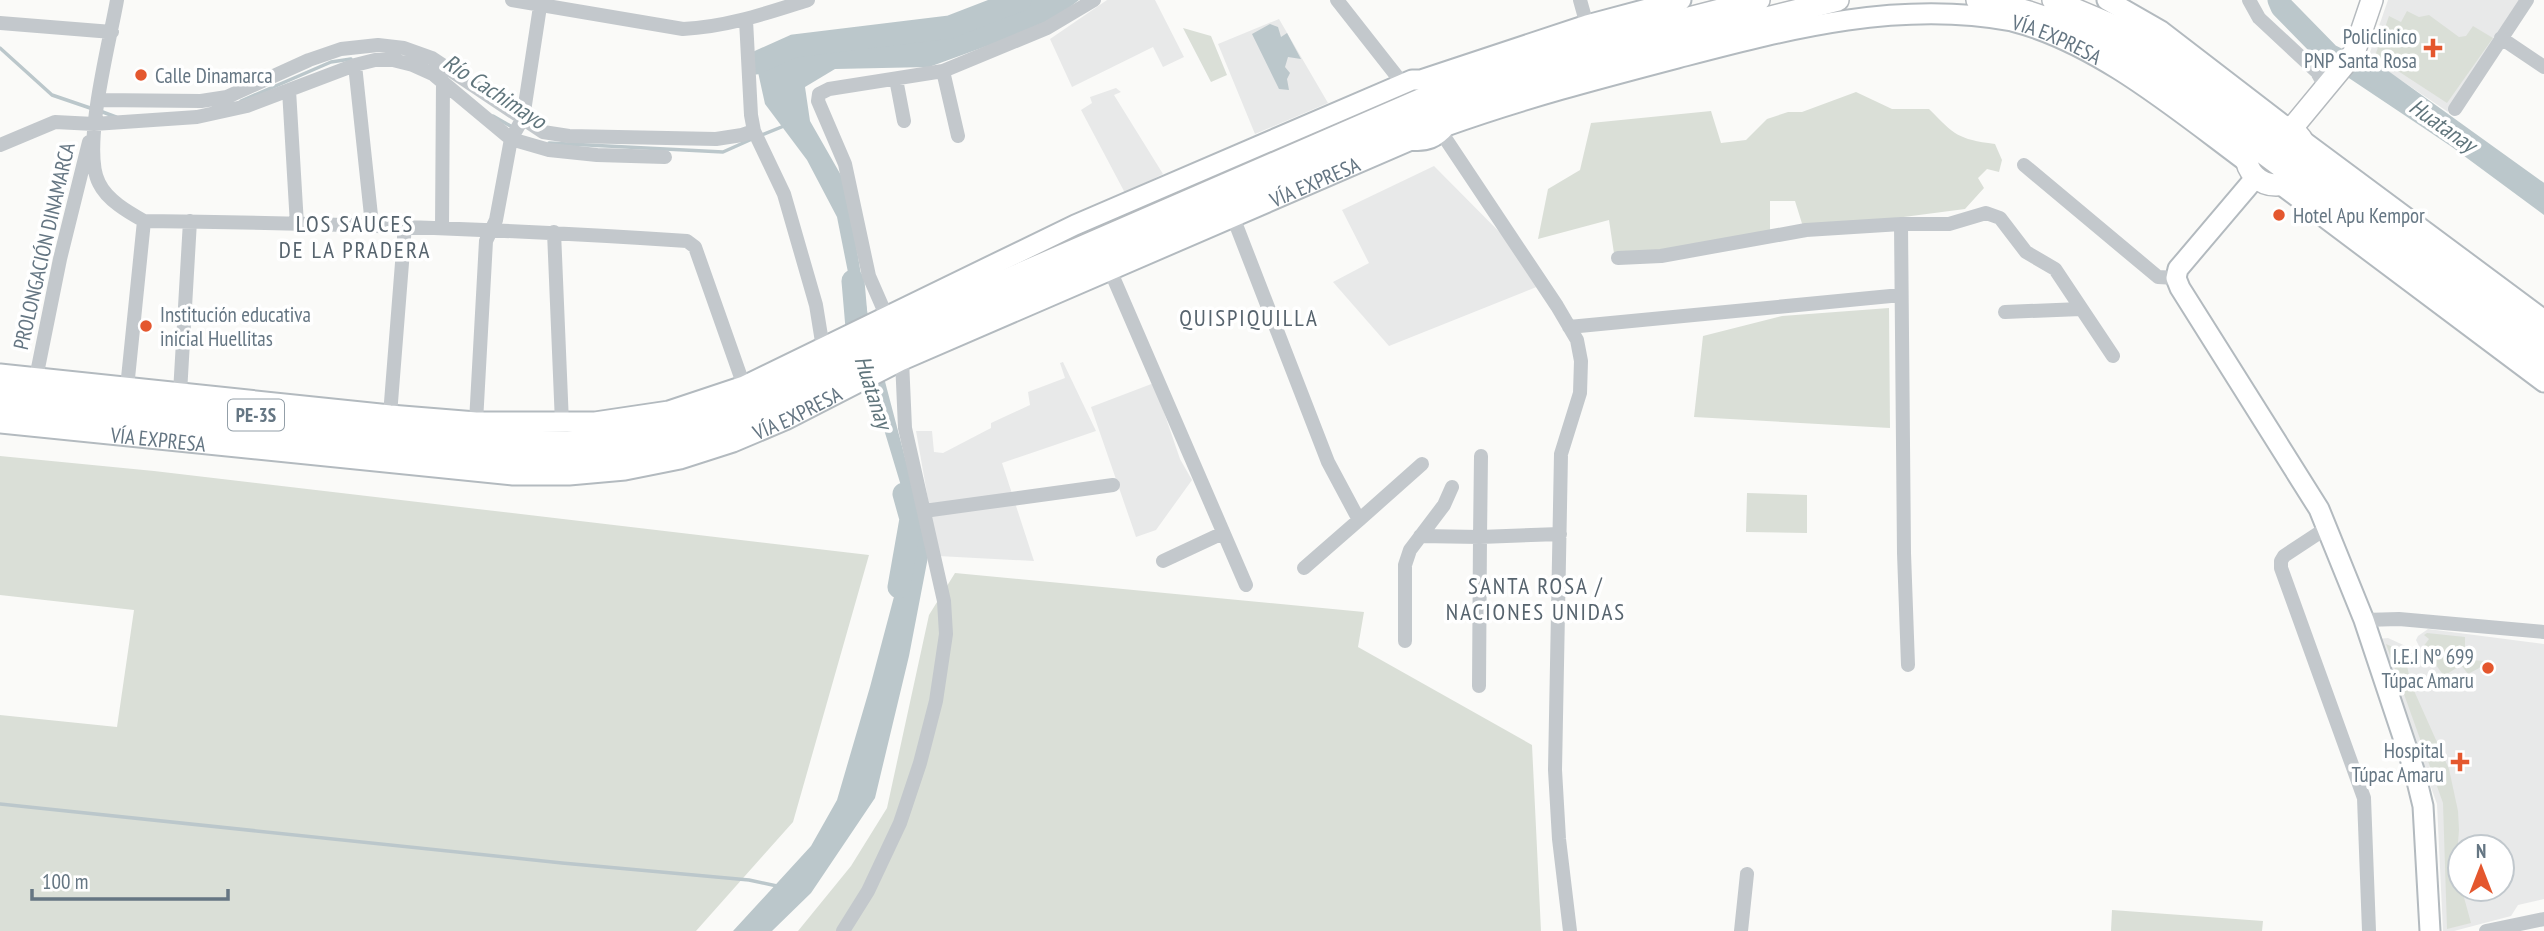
<svg xmlns="http://www.w3.org/2000/svg" width="2544" height="931" viewBox="0 0 2544 931" font-family="'PT Sans Narrow',sans-serif">
	<style>
		.built { fill: #e8e9e9; fill-rule: evenodd }
		.green { fill: #dadfd7 }
		.water { fill: #bbc7cb }
		.lines { fill: none; stroke-linecap: round; stroke-linejoin: round }
		.stream { stroke: #bbc7cb; stroke-width: 3.5 }
		.river { stroke: #bbc7cb; stroke-width: 23 }
		.secondary-casing { stroke: #b3babf; stroke-width: 23 }
		.primary-casing { stroke: #b5babe; stroke-width: 24 }
		.minor { stroke: #c3c8cc; stroke-width: 14 }
		.secondary { stroke: #fff; stroke-width: 19 }
		.primary { stroke: #fff; stroke-width: 21 }
		.poi-dot { fill: #e4572e; stroke: #fff; stroke-width: 2.5 }
		.labels { text-anchor: middle; dominant-baseline: central; stroke-width: 7; stroke-linejoin: round; paint-order: stroke }
		.shield { fill: #fff; stroke: #939fa8; stroke-width: 2 }
		.shield-label { font-size: 19px; font-weight: bold; fill: #657683 }
		.poi-label { font-size: 21px; fill: #657683; stroke: #fff; text-anchor: end }
		.street-label { font-size: 21px; fill: #657683; stroke: #fff }
		.water-label { font-size: 23px; font-style: italic; fill: #60757c; stroke: #fff }
		.neighbourhood-label { font-size: 23px; letter-spacing: 2px; fill: #57646e; stroke: #fff }
	</style>
	<rect width="100%" height="100%" fill="#fafaf8"/>
	<!-- built -->
	<path class="built" d="M 1107,0 L 1155,0 L 1184,57 L 1163,67 L 1153,47 L 1072,87 L 1050,39 Z
		M 2388,0 L 2527,0 L 2448,112 L 2368,58 Z
		M 1279,19 L 1328,103 L 1255,134 L 1218,44 Z
		M 1116,88 L 1121,92 L 1114,95 L 1163,174 L 1125,193 L 1081,110 L 1092,103 L 1090,97 Z
		M 1434,166 L 1549,282 L 1389,346 L 1333,282 L 1369,263 L 1342,210 Z
		M 1063,362 L 1096,431 L 1002,463 L 1034,561 L 938,556 L 916,431 L 932,431 L 934,452 L 943,453 L 991,428 L 991,423 L 1030,405 L 1028,392 L 1065,378 L 1060,363 Z
		M 1154,383 L 1180,459 L 1192,480 L 1156,530 L 1136,537 L 1091,407 Z
		M 2428,629 L 2544,644 L 2544,899 L 2518,905 L 2511,916 L 2454,931 L 2443,931 L 2437,804 L 2378,639 L 2388,638 L 2410,648 L 2419,646 L 2416,640 L 2418,636 ZM 2460,847 L 2502,847 L 2502,889 L 2460,889 Z"/>
	<!-- green -->
	<path class="green" d="M 2407,11 L 2419,17 L 2429,15 L 2459,37 L 2466,36 L 2473,26 L 2493,38 L 2447,103 L 2375,56 L 2389,16 L 2401,22 Z
		M 1183,28 L 1211,36 L 1227,75 L 1211,82 Z
		M 1856,92 L 1892,109 L 1929,109 C 1955,135 1957,139 1995,144 L 2002,160 L 1999,172 L 1987,169 L 1978,178 L 1984,188 L 1965,209 L 1804,230 L 1795,201 L 1770,201 L 1770,237 L 1615,260 L 1609,220 L 1538,239 L 1548,189 L 1580,170 L 1591,123 L 1711,111 L 1721,143 L 1746,140 L 1767,119 L 1788,112 L 1802,112 Z
		M 1889,308 L 1890,428 L 1694,417 L 1703,336 L 1782,316 Z
		M 0,456 L 154,471 L 869,555 L 793,822 L 696,931 L 0,931 L 0,715 L 117,727 L 134,610 L 0,595 Z
		M 1747,493 L 1807,495 L 1807,533 L 1746,532 Z
		M 955,573 L 1364,612 L 1358,647 L 1532,745 L 1541,931 L 798,931 L 851,866 L 887,808 L 929,615 Z
		M 2427,633 L 2465,637 L 2465,651 L 2471,651 L 2471,660 L 2484,661 L 2483,666 L 2468,674 L 2461,665 L 2444,676 L 2423,647 L 2429,639 L 2424,635 Z
		M 2386,644 L 2404,652 L 2411,684 L 2449,769 L 2458,811 L 2459,830 L 2456,868 L 2471,923 L 2447,929 L 2443,803 Z
		M 2112,910 L 2263,921 L 2262,931 L 2111,931 Z"/>
	<!-- water -->
	<path class="water" d="M 1020,0 L 1079,0 L 1048,24 L 929,67 L 835,69 L 805,87 L 810,121 L 846,184 L 868,317 L 912,484 L 928,557 L 909,656 L 875,798 L 811,893 L 772,931 L 733,931 L 811,846 L 837,800 L 870,687 L 904,559 L 911,519 L 870,383 L 837,217 L 807,160 L 765,104 L 756,63 L 794,46 L 950,27 Z
		M 2269,0 L 2279,0 L 2282,7 L 2329,55 L 2384,82 L 2544,197 L 2544,215 L 2452,147 L 2310,52 Z
		M 1270,24 L 1278,27 L 1281,37 L 1287,33 L 1301,59 L 1288,57 L 1285,67 L 1290,73 L 1287,79 L 1289,90 L 1279,89 L 1252,34 Z"/>
	<g class="lines">
		<!-- stream -->
		<path class="stream" d="M 0,48 L 52,95 L 93,109
			M 241,101 L 331,62 L 351,59
			M 100,111 L 116,117
			M 493,116 L 514,128
			M 759,136 L 784,126
			M 549,143 L 723,152 L 752,139
			M 0,804 L 562,863 L 749,880 L 777,886"/>
		<!-- river -->
		<path class="river" d="M 2279,0 L 2282,7 L 2329,55 L 2384,82 L 2544,197
			M 756,63 L 794,46 L 950,27 L 1020,0
			M 853,281 L 859,351
			M 899,587 L 911,519 L 904,494"/>
		<defs>
			<g id="secondary">
				<path d="M 2107,0 L 2161,31 L 2283,125"/>
				<path d="M 2303,141 L 2544,320"/>
				<path d="M 2256,177 L 2178,269 L 2176,278 L 2180,288 L 2319,509 L 2364,620 L 2415,773 L 2423,806 L 2430,931"/>
				<path d="M 2280,184 L 2544,382"/>
				<path d="M 0,374 L 390,415 L 476,422 L 595,422 L 669,411 L 744,386 L 1075,225 L 1412,80 L 1421,80 L 1587,25 L 1681,0"/>
				<path id="s1" d="M 0,423 L 513,475 L 569,475 L 625,470 L 680,459 L 733,442 L 785,420 L 900,361 L 1411,140 C 1426,142 1436,138 1446,126 C 1524,98 1605,77 1685,56 C 1792,28 1901,0 2012,21 C 2098,43 2177,110 2247,162"/>
			</g>
			<path id="primary" d="M 1977,0 C 2045,11 2098,37 2156,73 L 2544,363
				M 2053,0 L 2119,28 L 2165,55 L 2544,340
				M2246 155a30 30 0 1 1 60 0a30 30 0 1 1-60 0Z
				M 2292,128 L 2354,53 L 2372,0
				M 0,388 L 513,441 L 568,442 L 622,437 L 676,427 L 728,411 L 779,390 L 893,329 L 1443,90 C 1546,54 1653,27 1759,0
				M 0,407 L 513,460 C 588,462 663,456 734,429 C 792,406 845,373 901,345 L 1450,109 L 1609,58 L 1838,0"/>
		</defs>
		<!-- secondary casing -->
		<use href="#secondary" class="secondary-casing"/>
		<!-- primary casing -->
		<use href="#primary" class="primary-casing"/>
		<!-- minor -->
		<path class="minor" d="M 117,0 C 110,41 81,149 99,183 C 107,200 128,212 144,221 C 325,223 506,229 687,241 L 695,247 L 744,386
			M 512,0 L 683,29 C 727,27 767,13 808,0
			M 1337,0 L 1403,84
			M 1580,0 L 1587,25
			M 2249,0 L 2259,18 L 2317,72 L 2326,88
			M 746,20 L 751,115 L 754,131 L 784,194 L 816,305 L 823,348
			M 0,23 L 112,32
			M 2501,38 L 2544,67
			M 355,65 L 372,225
			M 943,71 L 1047,28 L 1094,0
			M 896,79 L 904,121
			M 289,90 L 297,225
			M 98,100 L 201,101 L 227,97 L 309,60 L 341,49 L 378,45 L 404,48 L 432,58 L 543,132 L 569,136 L 716,139 L 742,135 L 754,131
			M 2455,109 L 2527,0
			M 1441,132 L 1557,306 L 1577,340 L 1581,361 L 1580,393 L 1561,454 L 1555,770 L 1559,839 L 1570,931
			M 0,145 L 55,122 L 94,124 L 197,117 L 247,106 L 355,65 L 375,60 L 393,60 L 413,65 L 433,74 L 511,139 L 549,150 L 597,155 L 665,157
			M 2024,165 L 2158,277 L 2176,278
			M 1233,217 L 1328,462 L 1359,520 L 1422,464
			M 442,227 L 443,82
			M 554,232 L 562,423
			M 1618,258 L 1661,256 L 1806,230 L 1901,224
			M 1110,270 L 1246,585
			M 2005,312 L 2081,309
			M 886,315 L 869,276 L 845,164 L 818,101 L 819,94 L 829,89 L 943,71 L 958,136
			M 1569,327 L 1901,295
			M 36,378 L 60,259 L 89,142
			M 127,388 L 144,221
			M 180,393 L 190,221
			M 390,415 L 405,225
			M 476,422 L 486,241 L 496,220 L 511,139 L 523,118 L 541,0
			M 924,511 L 1113,485
			M 2328,527 L 2284,556 L 2281,561 L 2281,568 L 2364,798 L 2369,931
			M 1420,536 L 1480,537 L 1481,456
			M 1163,561 L 1223,533
			M 1304,568 L 1359,520
			M 2364,620 L 2399,619 L 2544,632
			M 1405,641 L 1405,565 L 1410,550 L 1444,505 L 1452,487
			M 1908,665 L 1904,553 L 1901,224 L 1949,224 L 1986,213 L 2000,218 L 2026,252 L 2055,269 L 2113,356
			M 1479,686 L 1480,537 L 1560,534
			M 843,931 L 868,891 L 900,823 L 920,763 L 936,701 L 946,634 L 944,601 L 905,428 L 902,360
			M 1741,931 L 1747,874
			M 2486,931 L 2544,919"/>
		<!-- secondary -->
		<use href="#secondary" class="secondary"/>
		<!-- primary -->
		<use href="#primary" class="primary"/>
	</g>
	<!-- markers -->
	<g class="poi-dot">
		<path d="M2429.5 37.5h7v7h7v7h-7v7h-7v-7h-7v-7h7z"/>
		<circle cx="141" cy="75" r="7"/>
		<circle cx="2279" cy="215" r="7"/>
		<circle cx="146" cy="326" r="7"/>
		<circle cx="2488" cy="668" r="7"/>
		<path d="M2456.5 751.5h7v7h7v7h-7v7h-7v-7h-7v-7h7z"/>
	</g>
	<g class="labels">
		<!-- shield labels -->
		<rect class="shield" x="228" y="399.5" width="56" height="31" rx="5"/>
		<g class="shield-label">
			<text x="256" y="415">PE-3S</text>
		</g>
		<!-- poi labels -->
		<g class="poi-label">
			<text x="2417" y="36">Policlinico<tspan x="2417" dy="24">PNP Santa Rosa</tspan></text>
			<text x="155" y="75" text-anchor="start">Calle Dinamarca</text>
			<text x="2293" y="215" text-anchor="start">Hotel Apu Kempor</text>
			<text x="160" y="314" text-anchor="start">Institución educativa<tspan x="160" dy="24">inicial Huellitas</tspan></text>
			<text x="2474" y="656">I.E.I Nº 699<tspan x="2474" dy="24">Túpac Amaru</tspan></text>
			<text x="2444" y="750">Hospital<tspan x="2444" dy="24">Túpac Amaru</tspan></text>
		</g>
		<!-- street labels -->
		<g class="street-label">
			<text stroke="none"><textPath href="#s1" startOffset="2151">VÍA EXPRESA</textPath></text>
			<text stroke="none"><textPath href="#s1" startOffset="1377">VÍA EXPRESA</textPath></text>
			<text transform="translate(44 246) rotate(-77)">PROLONGACIÓN DINAMARCA</text>
			<text stroke="none"><textPath href="#s1" startOffset="810">VÍA EXPRESA</textPath></text>
			<text stroke="none"><textPath href="#s1" startOffset="159">VÍA EXPRESA</textPath></text>
		</g>
		<!-- water labels -->
		<g class="water-label">
			<text transform="translate(495 91) rotate(33)">Río Cachimayo</text>
			<text transform="translate(2443 125) rotate(35)">Huatanay</text>
			<text transform="translate(874 392) rotate(72)">Huatanay</text>
		</g>
		<!-- neighbourhood labels -->
		<g class="neighbourhood-label">
			<text x="355" y="223">LOS SAUCES<tspan x="355" dy="26">DE LA PRADERA</tspan></text>
			<text x="1249" y="317">QUISPIQUILLA</text>
			<text x="1536" y="585">SANTA ROSA /<tspan x="1536" dy="26">NACIONES UNIDAS</tspan></text>
		</g>
	</g>
	<!-- north arrow -->
	<g transform="translate(2481 868)"><circle r="33" fill="#ffffff" stroke="#c1c8cd" stroke-width="2"/>
	<path d="M0-5L12 26L0 18L-12 26Z" fill="#e4572e"/>
	<text y="-10" font-size="19" font-weight="bold" text-anchor="middle" fill="#657683">N</text>
	</g>
	<!-- scale -->
	<path d="M32 889v10h196v-10" fill="none" stroke="#657683" stroke-width="3.5"/>
	<text x="42" y="889" font-size="21" fill="#657683" stroke="#ffffff" stroke-width="5" paint-order="stroke">100 m</text>
</svg>
